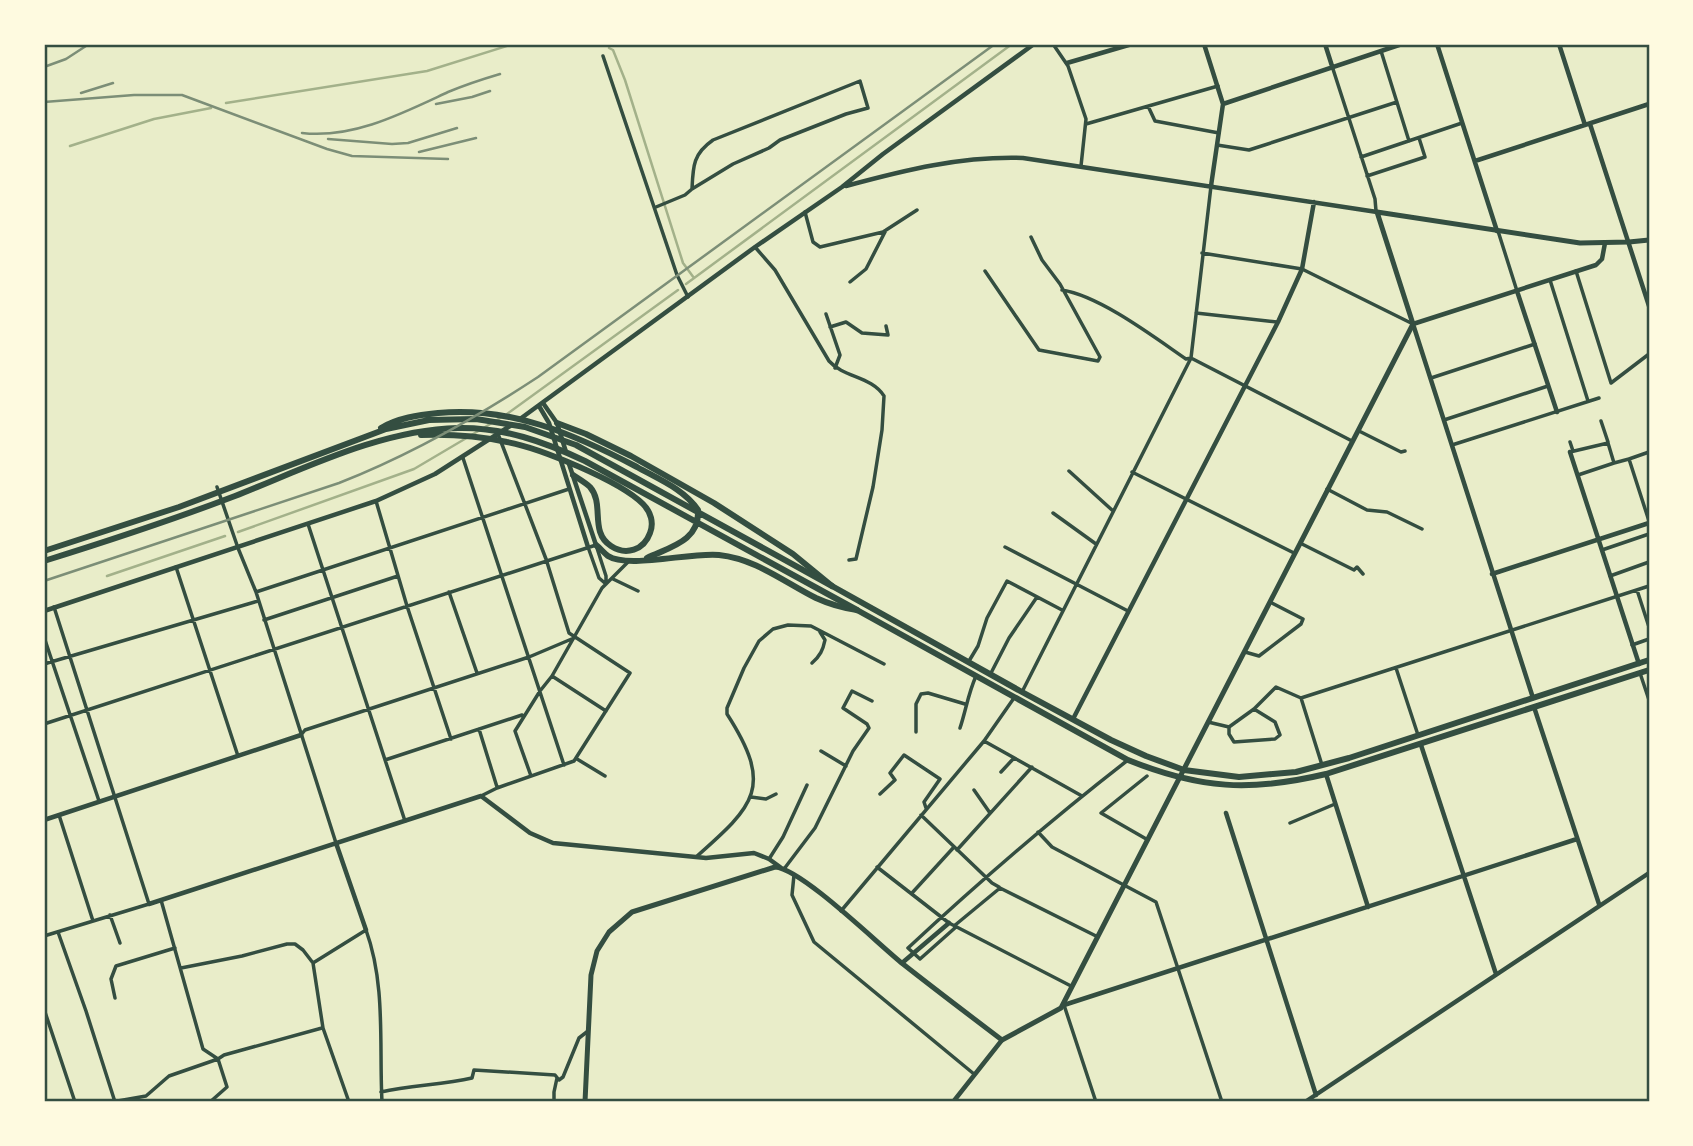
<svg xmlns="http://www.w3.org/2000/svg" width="1693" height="1146" viewBox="0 0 1693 1146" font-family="Rubik,sans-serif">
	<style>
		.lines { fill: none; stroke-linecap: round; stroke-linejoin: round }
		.stream { stroke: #a3b18a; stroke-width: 2.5 }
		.minor { stroke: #344e41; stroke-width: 3.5 }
		.tertiary { stroke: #344e41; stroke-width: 4.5 }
		.secondary { stroke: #344e41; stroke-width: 5 }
		.trunk { stroke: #344e41; stroke-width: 6 }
		.motorway { stroke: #344e41; stroke-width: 6 }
		.rail { stroke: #7c8e77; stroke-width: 2.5 }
		.neatline { fill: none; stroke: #344e41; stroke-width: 2.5 }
	</style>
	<rect width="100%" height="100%" fill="#e9edc9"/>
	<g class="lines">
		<!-- stream -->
		<path class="stream" d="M 609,48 L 613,50 L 625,80 L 683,263 L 694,278
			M 226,103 L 427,71 L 513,44
			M 70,146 L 154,119 L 211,108
			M 686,284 L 1012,44
			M 507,414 L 678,290
			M 238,532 L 414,469 L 502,417
			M 107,576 L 225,536"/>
		<!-- minor -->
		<path class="minor" d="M 1053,44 L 1068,66 L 1086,119 L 1081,166
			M 1381,51 L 1409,141
			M 603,56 L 677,275 L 688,297
			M 1332,66 L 1375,199 L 1376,211
			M 1148,106 L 1155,121 L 1219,133
			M 1086,124 L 1218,86
			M 1217,145 L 1249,150 L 1397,102
			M 1361,157 L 1462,123
			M 1367,176 L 1425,157 L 1419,138
			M 656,207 L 685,195 L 692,189 C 693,166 693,154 713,140 L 860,81 L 868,108 L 846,114 L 780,140 L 769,148 L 733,164 L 692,189
			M 805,212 L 813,242 L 820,247 L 883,232 L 917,210
			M 1498,231 L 1517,291
			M 755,247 L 775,270 L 829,361 C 844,378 871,376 884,396 L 882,430 L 873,487 L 856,559 L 849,560
			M 1202,253 L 1302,269 L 1413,324
			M 985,271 L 1039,350 L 1098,361 L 1100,357 L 1060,284 L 1042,260 L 1031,237
			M 1576,271 L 1611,383 L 1649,354
			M 1550,280 L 1588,401
			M 850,282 L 866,269 L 886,230
			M 1062,290 C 1100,296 1154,337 1186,359 L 1191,358 L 1352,441
			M 1196,313 L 1277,322
			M 826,314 L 840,355 L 835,368
			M 830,327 L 846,322 L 862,333 L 888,335 L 886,326
			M 1431,378 L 1535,344
			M 1444,420 L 1548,386
			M 1601,421 L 1608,442
			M 1359,431 L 1401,452 L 1405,451
			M 1570,442 L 1573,451
			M 1452,445 L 1599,398
			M 1570,452 L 1608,443 L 1614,463 L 1578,475
			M 463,458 L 564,765
			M 1629,459 L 1649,452
			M 1614,463 L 1629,459 L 1649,521
			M 1069,471 L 1112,510
			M 1132,472 L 1294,553
			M 217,487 L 238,548 L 256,592 L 336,843
			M 1327,489 L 1367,510 L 1387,512 L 1422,529
			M 376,501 L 407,606 L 451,739
			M 1053,513 L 1096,544
			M 308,524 L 405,821
			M 1300,543 L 1354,570 L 1357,567 L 1363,574
			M 588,547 L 599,578 L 606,584
			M 1005,547 L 1128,611
			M 1602,550 L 1649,534
			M 176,567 L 238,756
			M 1610,576 L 1649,562
			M 613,579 L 638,591
			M 1637,590 L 1649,627
			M 256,592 L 569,489
			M 449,592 L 477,673
			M 264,620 L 398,576
			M 44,637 L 99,801
			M 1632,645 L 1649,639
			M 1245,652 L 1259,656 L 1301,624 L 1303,619 L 1270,602
			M 969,661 L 978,646 L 987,618 L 1007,581 L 1062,610
			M 812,663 C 820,656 823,650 825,640 L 820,632
			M 44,664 L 258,601
			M 1396,668 L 1418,735
			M 991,673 L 1009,638 L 1037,597
			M 1640,673 L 1649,700
			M 552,676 L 606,711
			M 1022,692 L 1191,358 L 1211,186
			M 1301,698 L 1322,765
			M 1208,722 L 1229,727 L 1254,709 L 1276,687 L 1301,698 L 1649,586
			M 44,724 L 596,545 L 606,576 L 606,584
			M 1229,727 L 1229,734 L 1234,742 L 1275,739 L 1280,735 L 1275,722 L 1254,709
			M 960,728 C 966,710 968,694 976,676
			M 479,729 L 497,787
			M 916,732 L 916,704 L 921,694 L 928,693 L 965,704
			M 301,735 L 305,730 L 529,657 L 574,638
			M 984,741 L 1082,796
			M 821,751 L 846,766
			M 577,759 L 605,776
			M 385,760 L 522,715
			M 1001,772 L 1014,758
			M 531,776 L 515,731 L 540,691 L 552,676 L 602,588 L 629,561
			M 1147,776 L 1101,813 L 1148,840
			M 974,790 L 990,813
			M 880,794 L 895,780 L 890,773 L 904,755 L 940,779 L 924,802 L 926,808
			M 481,796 L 497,788 L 574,761 L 630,673 L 569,633 L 546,559 L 498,434
			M 751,797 L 766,799 L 776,794
			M 59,815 L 93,921
			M 921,815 L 992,883 L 999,887
			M 1290,823 L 1335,804
			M 1038,832 L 1052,847 L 1156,902 L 1222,1102
			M 957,850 L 1032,767
			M 696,857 C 755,805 774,787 727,714 L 727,708 L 744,668 L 759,641 L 773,629 L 788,625 L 811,626 L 884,664
			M 769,859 L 783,837 L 807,785
			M 877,867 L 949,923 L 1071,986
			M 784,869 L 815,828 L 853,751 L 869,728 L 867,724 L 843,708 L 852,691 L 872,701
			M 794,875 L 792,895 L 814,942 L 974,1074
			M 912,893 L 954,847
			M 161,900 L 203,1049 L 218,1059 L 227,1087 L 210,1102
			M 841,911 L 984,741 L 1014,698
			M 110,915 L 120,943
			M 954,926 L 1000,888 L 1098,937
			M 956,927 L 920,959 L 908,948 C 979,882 1052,819 1128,760
			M 58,932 L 86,1011 L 115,1102
			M 44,936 L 149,904 L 54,607
			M 313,963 L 366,930 C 386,985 379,1045 382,1102
			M 181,968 L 242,956 L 287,944 L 295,944 L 303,950 L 313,963 L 323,1028 L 349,1102
			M 115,998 L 111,979 L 116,966 L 175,948
			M 1064,1005 L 1096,1102
			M 44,1009 L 75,1102
			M 381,1092 C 411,1085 442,1085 472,1078 L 474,1070 L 555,1075 L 559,1080 L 563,1077 L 579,1038 L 588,1031
			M 112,1102 L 146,1096 L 169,1076 L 218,1059 L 224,1055 L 322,1028
			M 554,1102 L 554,1092 L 557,1078"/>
		<!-- tertiary -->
		<path class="tertiary" d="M 1204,44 L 1223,104 L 1211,186
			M 1325,44 L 1332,66
			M 1437,44 L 1497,231
			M 1559,44 L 1585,125
			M 1067,63 L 1132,44
			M 1223,104 L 1402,44
			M 1590,124 L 1649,306
			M 1475,161 L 1649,104
			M 846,186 C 905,170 961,156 1023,158 L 1377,212
			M 1517,291 L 1557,412
			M 543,403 L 557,423 L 566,452
			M 539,406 L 549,423 L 588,547
			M 520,419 L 755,247 L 842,187 L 883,154 L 1034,44
			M 1570,452 L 1639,664
			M 569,464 L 596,545
			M 1492,574 L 1649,523
			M 44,611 L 376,501 L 435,474 L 510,426
			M 1533,698 L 1413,324 L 1596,265 L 1602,259 L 1605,243
			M 1534,707 L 1599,904
			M 1073,719 L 1278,322 L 1302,269 L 1314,202
			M 1421,745 L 1496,974
			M 1326,774 L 1368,907
			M 1226,813 L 1316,1095
			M 44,820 L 301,735
			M 336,843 L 366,930
			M 149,904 L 481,796 L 530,833 L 553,843 L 706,858 L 754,853 L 769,859 L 780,867
			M 902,963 L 949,923
			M 1064,1005 L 1577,839
			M 953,1102 L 1002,1040
			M 1305,1102 L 1649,873"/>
		<!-- secondary -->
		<path class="secondary" d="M 585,1102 L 591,975 L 597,951 L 609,932 L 632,912 L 775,867 C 802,869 879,945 903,964 C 936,990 969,1015 1002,1040 L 1061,1008 L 1413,324 L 1377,212 L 1580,243 L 1629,242 L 1649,240"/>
		<!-- trunk -->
		<path class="trunk" d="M 557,423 L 586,434 L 631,456 L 714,503 L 793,554 L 832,586 L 1022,692 L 1111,740 L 1146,756 L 1184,770 L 1239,777 L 1296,772 L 1349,758 L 1649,660
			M 596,545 C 600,548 604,553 608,556 C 628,569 691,552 719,555 C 756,559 784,582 816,598 C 829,604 843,608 857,610 L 1128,760 C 1200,789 1250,792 1326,774 L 1649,670"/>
		<!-- motorway -->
		<path class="motorway" d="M 381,428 C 398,418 418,415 438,413 C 510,406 574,434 637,467 C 658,479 684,489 698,510 C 700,541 670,547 647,558
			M 421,435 C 450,434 479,436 507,442 C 540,448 620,481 643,504 C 651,512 654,523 650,533 C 644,550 626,556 611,546 C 589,532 605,504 590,487 C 586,483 579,479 573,475
			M 44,551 L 179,507 L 386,429 L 429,420 L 476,419 L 525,427 L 576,445 L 832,586
			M 44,561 C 108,541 172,520 235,496 C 306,468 380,430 458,428 C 503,427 545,442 585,461 L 857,610"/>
		<!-- rail -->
		<path class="rail" d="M 44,67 L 66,59 L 89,44
			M 81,93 L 113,83
			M 44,102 L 134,95 L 182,95 L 327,149 L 352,156 L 448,159
			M 436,104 L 472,97 L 490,91
			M 302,133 C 353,139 403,113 448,92 C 465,85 483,79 500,74
			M 328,139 L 392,144 L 408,143 L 457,128
			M 419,152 L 476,138
			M 44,581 L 339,483 C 410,455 474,419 538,377 L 995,44"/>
	</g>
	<!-- border -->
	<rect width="1693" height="1146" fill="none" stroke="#fefae0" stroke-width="91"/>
	<rect x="46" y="46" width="1602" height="1054" class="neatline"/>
</svg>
